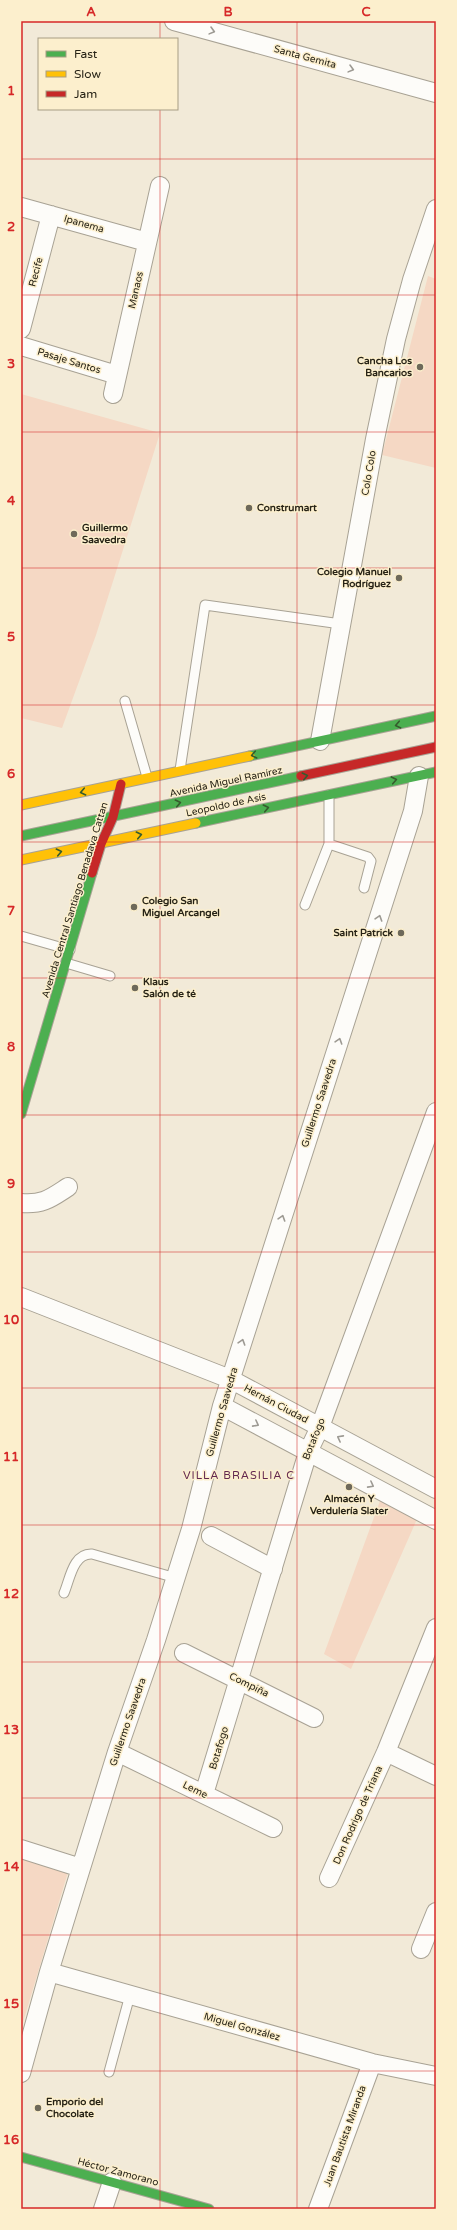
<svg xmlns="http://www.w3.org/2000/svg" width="457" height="2230" viewBox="0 0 457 2230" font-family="'Varela Round',sans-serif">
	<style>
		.green { fill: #f5d8c4 }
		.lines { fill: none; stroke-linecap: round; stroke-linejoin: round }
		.lane-casing { stroke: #a8a294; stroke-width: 11 }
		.street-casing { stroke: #a8a294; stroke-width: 20 }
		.fast-casing { stroke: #a8a294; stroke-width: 11 }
		.slow-casing { stroke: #a8a294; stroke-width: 11 }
		.jam-casing { stroke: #a8a294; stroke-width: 11 }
		.lane { stroke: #fdfcf9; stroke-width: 9 }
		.street { stroke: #fdfcf9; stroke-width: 18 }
		.fast { stroke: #4caf50; stroke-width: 9 }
		.slow { stroke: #ffc107; stroke-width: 9 }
		.jam { stroke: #c62828; stroke-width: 9 }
		.oneway { stroke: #9d9a93 }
		.oneway2 { stroke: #365b2d }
		.grid { fill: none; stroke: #d62828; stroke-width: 1; stroke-opacity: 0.55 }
		.poi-dot { fill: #6e695a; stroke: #fcefcd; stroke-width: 1.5 }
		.labels { text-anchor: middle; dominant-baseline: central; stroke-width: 3; stroke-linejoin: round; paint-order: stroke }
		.street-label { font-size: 10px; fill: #272316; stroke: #fcefcd }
		.poi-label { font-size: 10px; font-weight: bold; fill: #272316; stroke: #fcefcd; text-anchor: start }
		.neighbourhood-label { font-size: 11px; letter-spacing: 1px; fill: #62274f; stroke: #fcefcd }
		.neatline { fill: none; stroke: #d62828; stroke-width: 1.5 }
		.grid-label { font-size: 13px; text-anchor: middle; font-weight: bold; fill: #d62828 }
	</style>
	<rect width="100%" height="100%" fill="#f2ead8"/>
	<!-- green -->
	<path class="green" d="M 428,276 L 436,279 L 436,468 L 382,455 Z
		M 21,394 L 160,433 L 96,635 L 62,728 L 21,718 Z
		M 384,1490 L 421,1510 L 351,1669 L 324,1654 Z
		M 21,1858 L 68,1872 L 21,2029 Z"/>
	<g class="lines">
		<defs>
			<path id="lane" d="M 125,701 L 147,777
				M 180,770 L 205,605 L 341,624
				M 329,795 L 329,844 L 368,857 L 371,861 L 364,888
				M 305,905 L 329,844
				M 21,936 L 70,950
				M 66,963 L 110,976
				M 64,1593 C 70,1579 73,1553 92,1554 L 176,1578
				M 109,2072 L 130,1995"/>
			<path id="street" d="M 174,21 L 436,93
				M 21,207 L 147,242
				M 21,329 L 51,215
				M 21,346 L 117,375
				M 113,394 L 160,186
				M 320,741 L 375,439 L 396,339 L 412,280 L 436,209
				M 21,1203 C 43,1205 51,1198 68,1187
				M 21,1297 L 230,1379 L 436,1489
				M 222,1406 L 436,1520
				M 211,1536 L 273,1569
				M 184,1653 L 314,1718
				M 117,1752 L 273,1828
				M 386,1752 L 436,1776
				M 204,1794 L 308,1452 L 320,1427 L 436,1112
				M 21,1849 L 81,1868
				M 329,1878 L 386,1752 L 436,1628
				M 421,1949 L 436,1912
				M 49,1972 L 372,2063 L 436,2076
				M 21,2073 L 49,1972 L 81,1868 L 117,1752 L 156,1640 L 191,1529 L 222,1406 L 413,811 L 419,776
				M 103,2209 L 112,2182
				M 318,2209 L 372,2063"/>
			<path id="fast" d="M 250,756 L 436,716
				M 196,823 L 436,772
				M 21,836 L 301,776
				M 21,1114 L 92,873
				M 21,2157 L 209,2209"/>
			<path id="slow" d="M 21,805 L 250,756
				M 21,860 L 196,823"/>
			<path id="jam" d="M 301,776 L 436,747
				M 92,873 L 101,844 L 113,817 L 121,784"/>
		</defs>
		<!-- lane casing -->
		<use href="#lane" class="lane-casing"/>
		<!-- street casing -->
		<use href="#street" class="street-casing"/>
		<!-- fast casing -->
		<use href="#fast" class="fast-casing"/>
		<!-- slow casing -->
		<use href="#slow" class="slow-casing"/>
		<!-- jam casing -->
		<use href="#jam" class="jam-casing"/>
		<!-- lane -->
		<use href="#lane" class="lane"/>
		<!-- street -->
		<use href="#street" class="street"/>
		<!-- fast -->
		<use href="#fast" class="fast"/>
		<!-- slow -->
		<use href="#slow" class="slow"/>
		<!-- jam -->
		<use href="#jam" class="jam"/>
	</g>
	<!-- one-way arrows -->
	<defs><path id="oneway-chevron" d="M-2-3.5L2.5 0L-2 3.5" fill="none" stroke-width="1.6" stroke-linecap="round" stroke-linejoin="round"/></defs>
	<g class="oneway">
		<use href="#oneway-chevron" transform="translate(212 31) rotate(15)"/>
		<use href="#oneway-chevron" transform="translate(351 69) rotate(15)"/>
		<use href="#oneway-chevron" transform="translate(379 918) rotate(-72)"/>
		<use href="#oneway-chevron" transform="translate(339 1041) rotate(-72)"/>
		<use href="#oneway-chevron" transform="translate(282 1218) rotate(-72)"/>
		<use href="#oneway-chevron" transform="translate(242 1342) rotate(-72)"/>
		<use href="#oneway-chevron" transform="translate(256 1424) rotate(28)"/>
		<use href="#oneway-chevron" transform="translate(340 1438) rotate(-152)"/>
		<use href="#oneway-chevron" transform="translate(371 1485) rotate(28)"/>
	</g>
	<g class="oneway2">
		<use href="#oneway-chevron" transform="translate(398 725) rotate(168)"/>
		<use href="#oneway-chevron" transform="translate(254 755) rotate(168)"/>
		<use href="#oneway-chevron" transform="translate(305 776) rotate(-13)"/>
		<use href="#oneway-chevron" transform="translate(394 780) rotate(-11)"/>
		<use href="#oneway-chevron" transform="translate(83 792) rotate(168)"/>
		<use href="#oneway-chevron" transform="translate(178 803) rotate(-12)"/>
		<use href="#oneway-chevron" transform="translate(266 808) rotate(-12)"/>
		<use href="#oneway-chevron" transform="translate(139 835) rotate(-12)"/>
		<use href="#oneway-chevron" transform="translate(59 852) rotate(-12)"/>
	</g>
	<!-- grid -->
	<path class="grid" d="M 160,21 L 160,39M 297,21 L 297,2209M 160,109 L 160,2209M 21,159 L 436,159M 21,295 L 436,295M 21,432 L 436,432M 21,568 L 436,568M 21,705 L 436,705M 21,842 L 436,842M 21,978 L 436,978M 21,1115 L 436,1115M 21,1252 L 436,1252M 21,1388 L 436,1388M 21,1525 L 436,1525M 21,1662 L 436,1662M 21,1798 L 436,1798M 21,1935 L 436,1935M 21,2071 L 436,2071"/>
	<!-- markers -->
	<g class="poi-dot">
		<circle cx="420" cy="367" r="4"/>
		<circle cx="249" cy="508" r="4"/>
		<circle cx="74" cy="534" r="4"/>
		<circle cx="399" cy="578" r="4"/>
		<circle cx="134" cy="907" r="4"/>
		<circle cx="401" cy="933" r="4"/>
		<circle cx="135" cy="988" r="4"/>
		<circle cx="349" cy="1487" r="4"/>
		<circle cx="38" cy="2108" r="4"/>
	</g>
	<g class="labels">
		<!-- street labels -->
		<g class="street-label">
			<text transform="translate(305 57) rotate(15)">Santa Gemita</text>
			<text transform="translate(84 224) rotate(16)">Ipanema</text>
			<text transform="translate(36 272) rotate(-75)">Recife</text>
			<text transform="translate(136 290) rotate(-77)">Manaos</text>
			<text transform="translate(69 361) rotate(17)">Pasaje Santos</text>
			<text transform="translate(369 473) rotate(-80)">Colo Colo</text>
			<text transform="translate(226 782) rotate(-12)">Avenida Miguel Ramírez</text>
			<text transform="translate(226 805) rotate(-12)">Leopoldo de Asís</text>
			<text transform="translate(75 900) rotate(-73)">Avenida Central Santiago Benadava Cattan</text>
			<text transform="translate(319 1103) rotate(-72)">Guillermo Saavedra</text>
			<text transform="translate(276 1404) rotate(28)">Hernán Ciudad</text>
			<text transform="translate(222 1412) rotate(-74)">Guillermo Saavedra</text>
			<text transform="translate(314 1439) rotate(-68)">Botafogo</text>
			<text transform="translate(249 1685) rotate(26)">Compiña</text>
			<text transform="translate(128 1722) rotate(-71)">Guillermo Saavedra</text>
			<text transform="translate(219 1748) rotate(-73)">Botafogo</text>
			<text transform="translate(195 1790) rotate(26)">Leme</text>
			<text transform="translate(358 1815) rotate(-66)">Don Rodrigo de Triana</text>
			<text transform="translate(242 2027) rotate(16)">Miguel González</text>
			<text transform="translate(345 2136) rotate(-70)">Juan Bautista Miranda</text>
			<text transform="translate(118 2172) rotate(15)">Héctor Zamorano</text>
		</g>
		<!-- poi labels -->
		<g class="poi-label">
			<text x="412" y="361" text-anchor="end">Cancha Los<tspan x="412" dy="12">Bancarios</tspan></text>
			<text x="257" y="508">Construmart</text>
			<text x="82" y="528">Guillermo<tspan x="82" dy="12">Saavedra</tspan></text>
			<text x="391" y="572" text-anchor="end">Colegio Manuel<tspan x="391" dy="12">Rodríguez</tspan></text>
			<text x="142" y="901">Colegio San<tspan x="142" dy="12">Miguel Arcangel</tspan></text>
			<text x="393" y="933" text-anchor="end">Saint Patrick</text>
			<text x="143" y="982">Klaus<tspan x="143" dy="12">Salón de té</tspan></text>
			<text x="349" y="1499" text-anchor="middle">Almacén Y<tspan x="349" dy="12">Verdulería Slater</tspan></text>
			<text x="46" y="2102">Emporio del<tspan x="46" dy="12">Chocolate</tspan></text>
		</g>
		<!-- neighbourhood labels -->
		<g class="neighbourhood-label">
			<text x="239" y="1475">VILLA BRASILIA C</text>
		</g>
	</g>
	<!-- border -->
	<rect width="457" height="2230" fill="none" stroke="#fcefcd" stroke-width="44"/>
	<!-- legend -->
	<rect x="38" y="38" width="140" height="72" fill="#fcefcd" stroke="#a79d84"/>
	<rect x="46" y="51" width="20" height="6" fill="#4caf50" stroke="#a79d84"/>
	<text x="74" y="58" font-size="12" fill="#272316">Fast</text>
	<rect x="46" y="71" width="20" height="6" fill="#ffc107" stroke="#a79d84"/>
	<text x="74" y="78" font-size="12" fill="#272316">Slow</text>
	<rect x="46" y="91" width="20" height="6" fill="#c62828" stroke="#a79d84"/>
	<text x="74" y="98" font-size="12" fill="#272316">Jam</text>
	<rect x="22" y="22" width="413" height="2186" class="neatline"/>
	<g class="grid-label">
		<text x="91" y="16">A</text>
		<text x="228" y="16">B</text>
		<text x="366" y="16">C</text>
		<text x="11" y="95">1</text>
		<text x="11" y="231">2</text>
		<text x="11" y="368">3</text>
		<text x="11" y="505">4</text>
		<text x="11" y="641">5</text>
		<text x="11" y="778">6</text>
		<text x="11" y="915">7</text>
		<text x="11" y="1051">8</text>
		<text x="11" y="1188">9</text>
		<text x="11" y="1324">10</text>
		<text x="11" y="1461">11</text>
		<text x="11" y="1598">12</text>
		<text x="11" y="1734">13</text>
		<text x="11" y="1871">14</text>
		<text x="11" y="2008">15</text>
		<text x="11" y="2144">16</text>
	</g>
</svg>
